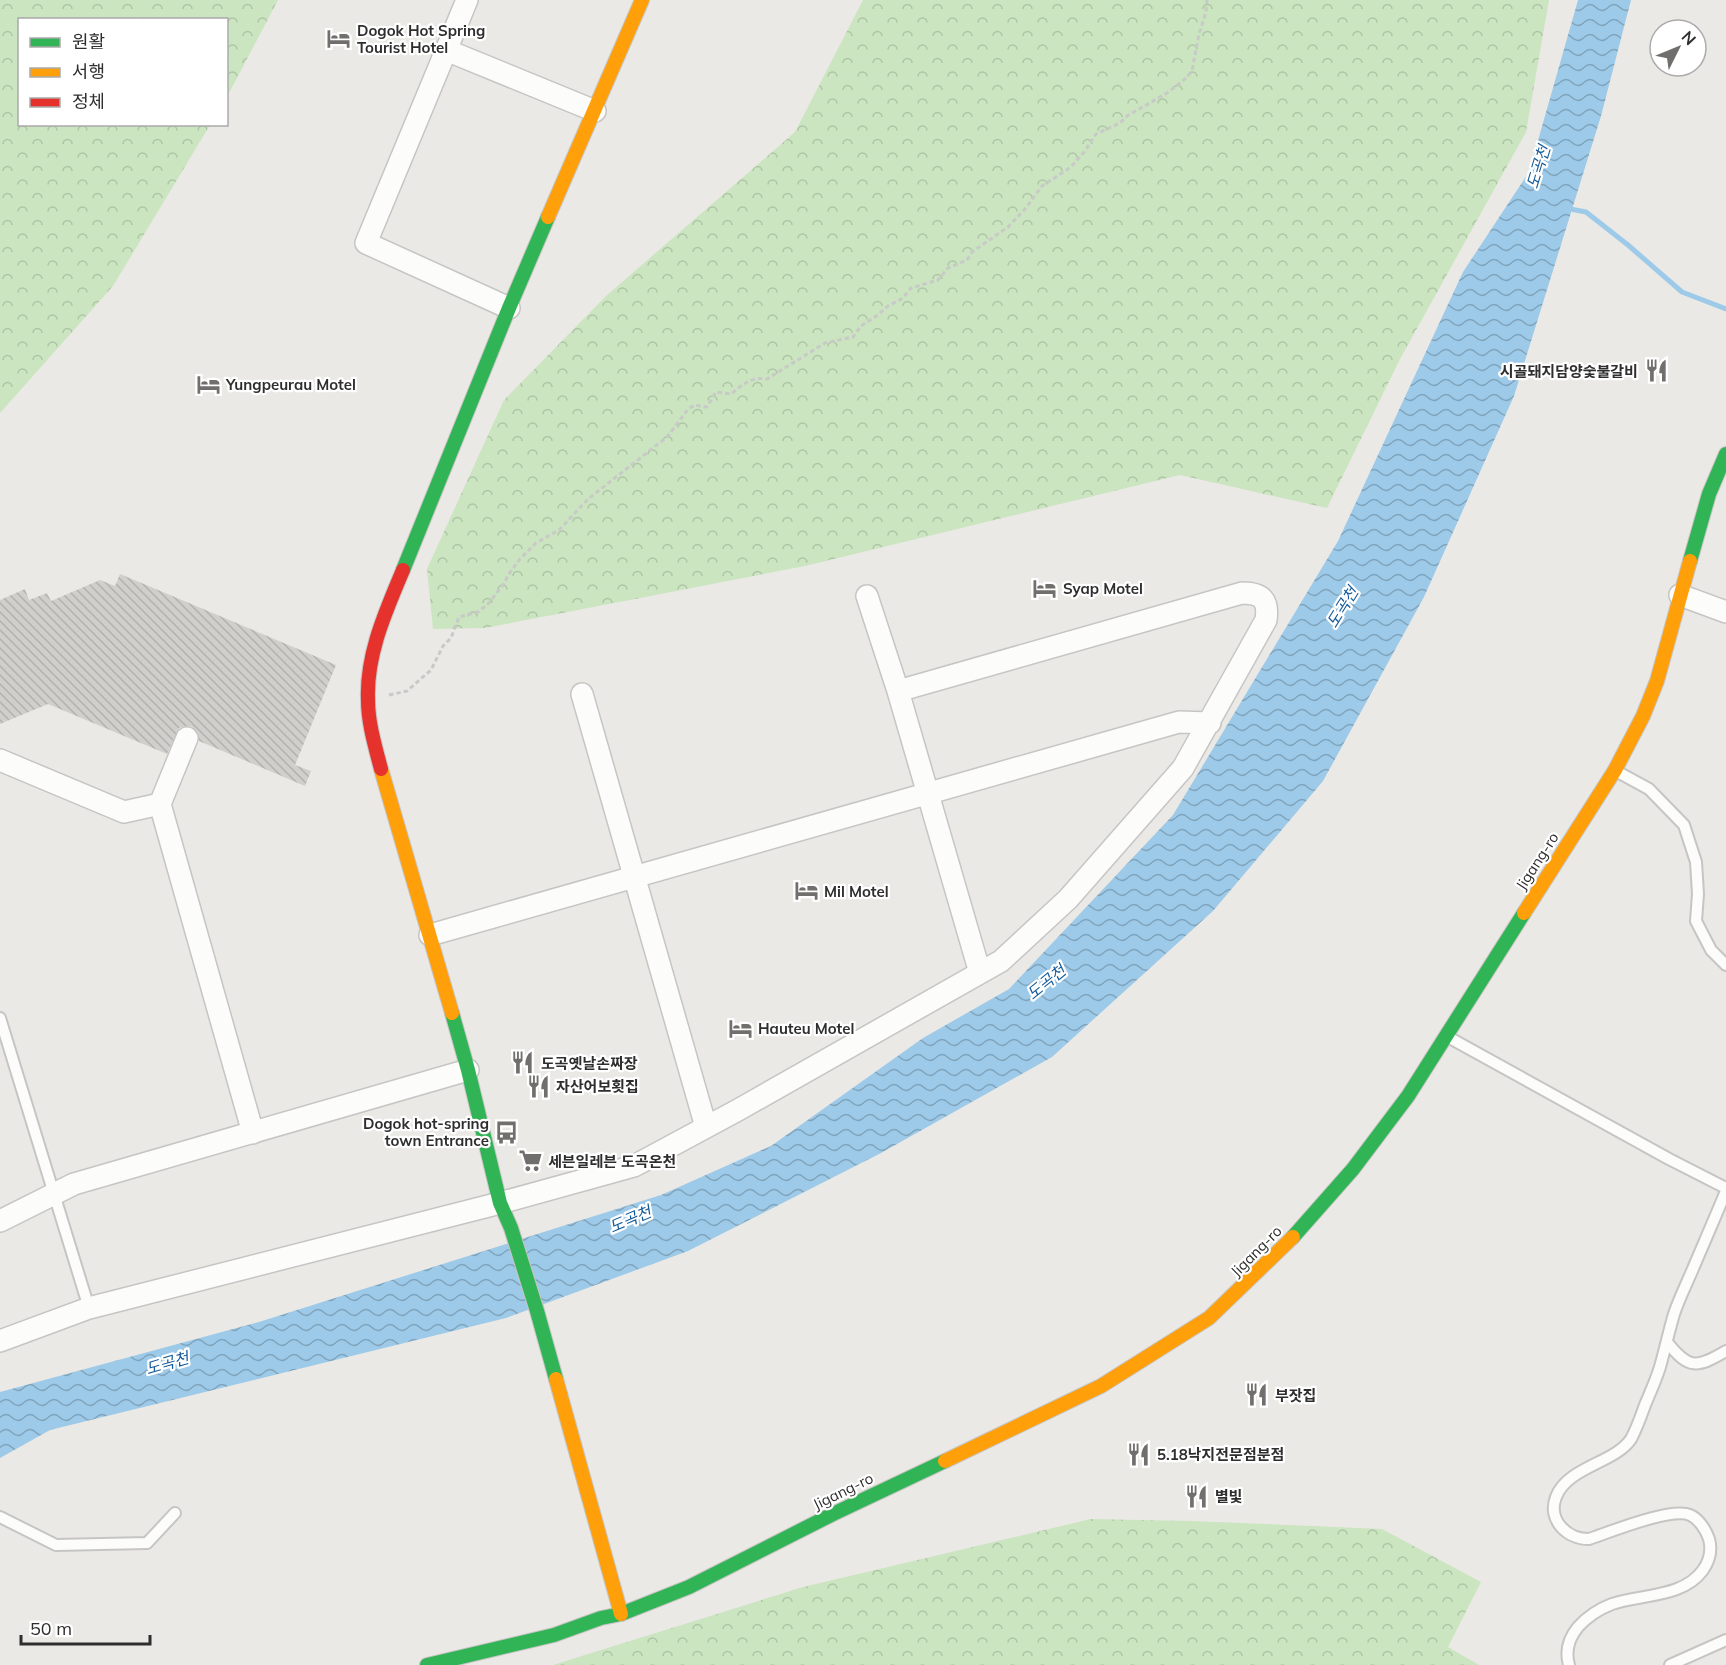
<svg xmlns="http://www.w3.org/2000/svg" width="1726" height="1665" viewBox="0 0 1726 1665" font-family="Mulish,'Noto Sans KR',sans-serif">
	<style>
		.forest { fill: url(#forest-crowns) }
		.water { fill: url(#water-waves) }
		.lines { fill: none; stroke-linecap: round; stroke-linejoin: round }
		.stream { stroke: #9dcae8; stroke-width: 5 }
		.building { fill: url(#building-back-hatch) }
		.lane-casing { stroke: #c6c5c4; stroke-width: 14 }
		.street-casing { stroke: #c6c5c4; stroke-width: 24 }
		.fast-casing { stroke: #c6c5c4; stroke-width: 16 }
		.slow-casing { stroke: #c6c5c4; stroke-width: 16 }
		.jam-casing { stroke: #c6c5c4; stroke-width: 16 }
		.path { stroke: #c9c9c8; stroke-width: 3; stroke-dasharray: 4.5 3; stroke-linecap: butt }
		.lane { stroke: #fcfcfb; stroke-width: 10 }
		.street { stroke: #fcfcfb; stroke-width: 21 }
		.fast { stroke: #30b455; stroke-width: 14 }
		.slow { stroke: #ff9f0a; stroke-width: 14 }
		.jam { stroke: #e5322d; stroke-width: 14 }
		.labels { text-anchor: middle; dominant-baseline: central; stroke-width: 4.5; stroke-linejoin: round; paint-order: stroke }
		.poi-label { font-size: 15px; font-weight: bold; fill: #2e2e2e; stroke: #fff; text-anchor: start }
		.street-label { font-size: 15px; fill: #2e2e2e; stroke: #fff }
		.water-label { font-size: 16px; font-style: italic; fill: #155b9a; stroke: #fff }
	</style>
	<defs>
		<pattern id="forest-crowns" width="20" height="18" patternUnits="userSpaceOnUse" patternTransform="scale(1.5)"><rect width="20" height="18" fill="#cae5c0"/><path d="M2 6a3 3 0 1 1 6 0M12 15a3 3 0 1 1 6 0" fill="none" stroke="#aec5a5"/></pattern>
		<pattern id="water-waves" width="16" height="10" patternUnits="userSpaceOnUse" patternTransform="scale(1.5)"><rect width="16" height="10" fill="#9dcae8"/><path d="M0 5q4-4 8 0t8 0" fill="none" stroke="#80a4bc"/></pattern>
		<pattern id="building-back-hatch" width="6" height="6" patternUnits="userSpaceOnUse" patternTransform="scale(1.5)"><rect width="6" height="6" fill="#d0cfcb"/><path d="M-1 5l2 2M0 0l6 6M5-1l2 2" fill="none" stroke="#b3b2af"/></pattern>
	</defs>
	<rect width="100%" height="100%" fill="#ebe9e5"/>
	<!-- forest -->
	<path class="forest" d="M 0,0 L 278,0 L 227,97 L 226,20 L 20,20 L 20,124 L 210,125 L 113,286 L 0,413 Z
		M 863,0 L 1549,0 L 1526,132 L 1400,359 L 1327,508 L 1180,475 L 805,566 L 485,628 L 433,629 L 427,569 L 504,400 L 606,296 L 795,132 Z
		M 1091,1519 L 1192,1521 L 1382,1529 L 1481,1582 L 1448,1647 L 1479,1665 L 553,1665 L 803,1587 Z"/>
	<!-- water -->
	<path class="water" d="M 1578,0 L 1631,0 L 1601,116 L 1514,396 L 1424,597 L 1323,781 L 1213,911 L 1052,1057 L 881,1153 L 688,1251 L 506,1318 L 50,1430 L 0,1458 L 0,1392 L 259,1322 L 661,1195 L 771,1146 L 923,1038 L 1009,989 L 1173,815 L 1338,541 L 1463,272 L 1529,172 Z"/>
	<g class="lines">
		<!-- stream -->
		<path class="stream" d="M 1565,208 L 1586,212 L 1628,245 L 1682,292 L 1726,309"/>
	</g>
	<!-- building -->
	<path class="building" d="M 120,574 L 336,665 L 295,765 L 311,771 L 305,786 L 199,741 L 199,736 L 197,731 L 191,726 L 185,726 L 179,728 L 167,754 L 48,704 L 0,724 L 0,600 L 25,589 L 29,600 L 47,593 L 51,601 L 100,580 L 115,586 Z"/>
	<g class="lines">
		<defs>
			<path id="lane" d="M 1616,771 L 1649,789 L 1684,825 L 1696,862 L 1698,894 L 1696,921 L 1711,950 L 1726,965
				M 0,1018 L 89,1308
				M 1448,1037 L 1669,1159 L 1726,1188
				M 1667,1342 C 1689,1370 1697,1368 1726,1351
				M 0,1517 L 56,1545 L 147,1543 L 175,1513
				M 1569,1665 C 1565,1651 1569,1638 1578,1627 C 1587,1617 1599,1609 1612,1604 C 1641,1594 1683,1598 1703,1570 C 1710,1560 1712,1550 1709,1539 C 1706,1530 1699,1519 1690,1515 C 1671,1507 1610,1532 1589,1539 C 1567,1539 1547,1520 1556,1497 C 1567,1467 1615,1463 1631,1439 C 1637,1428 1641,1416 1645,1405 C 1650,1393 1656,1380 1660,1367 C 1665,1349 1669,1331 1674,1314 C 1679,1299 1686,1285 1692,1271 C 1703,1245 1715,1218 1726,1191
				M 1670,1665 L 1726,1640"/>
			<path id="street" d="M 467,0 L 366,243 L 509,308
				M 446,50 L 595,111
				M 1680,595 L 1726,612
				M 867,596 L 898,691 L 980,973
				M 582,694 L 706,1127
				M 187,738 L 160,804 L 253,1133
				M 0,760 L 124,812 L 160,804
				M 430,935 L 1179,722 L 1210,723
				M 0,1221 L 74,1184 L 468,1070
				M 0,1341 L 89,1308 L 500,1203 L 634,1166 L 738,1110 L 1001,961 L 1068,899 L 1183,768 L 1266,620 C 1269,600 1262,593 1242,593 L 898,691"/>
			<path id="fast" d="M 1690,561 L 1709,494 L 1726,454
				M 403,570 L 509,308 L 548,217
				M 452,1013 L 468,1070 L 500,1203 L 511,1228 L 537,1311 L 556,1379
				M 1293,1237 L 1353,1169 L 1408,1096 L 1524,913
				M 427,1665 L 554,1635 L 601,1618 L 621,1614 L 689,1587 L 833,1514 L 945,1461"/>
			<path id="slow" d="M 548,217 L 642,0
				M 381,769 L 452,1013
				M 1524,913 L 1615,770 L 1643,716 L 1657,681 L 1690,561
				M 556,1379 L 621,1614
				M 945,1461 L 1101,1386 L 1209,1318 L 1293,1237"/>
			<path id="jam" d="M 381,769 C 375,746 368,723 368,700 C 366,654 386,611 403,570"/>
		</defs>
		<!-- lane casing -->
		<use href="#lane" class="lane-casing"/>
		<!-- street casing -->
		<use href="#street" class="street-casing"/>
		<!-- fast casing -->
		<use href="#fast" class="fast-casing"/>
		<!-- slow casing -->
		<use href="#slow" class="slow-casing"/>
		<!-- jam casing -->
		<use href="#jam" class="jam-casing"/>
		<!-- path -->
		<path class="path" d="M 389,695 L 407,691 L 431,670 L 443,646 L 451,638 L 459,617 L 478,612 L 488,604 L 503,585 L 509,574 L 520,559 L 536,543 L 559,530 L 588,499 L 667,437 L 689,408 L 695,405 L 707,407 L 716,392 L 731,394 C 742,385 752,376 767,379 L 825,343 L 853,337 L 861,326 L 878,315 L 888,306 L 903,298 L 911,288 L 938,280 L 948,268 L 967,260 L 972,252 L 1008,227 L 1025,209 L 1042,186 L 1071,167 L 1085,151 L 1096,134 L 1120,123 L 1127,116 L 1167,93 L 1185,79 L 1192,71 L 1199,34 L 1206,12 L 1207,0"/>
		<!-- lane -->
		<use href="#lane" class="lane"/>
		<!-- street -->
		<use href="#street" class="street"/>
		<!-- fast -->
		<use href="#fast" class="fast"/>
		<!-- slow -->
		<use href="#slow" class="slow"/>
		<!-- jam -->
		<use href="#jam" class="jam"/>
	</g>
	<!-- icons -->
	<defs>
		<symbol id="hotel-bare" viewBox="-9 -9 18 18"><path d="M-6-4.5h1.5V1H6V5H4.5V3h-9V5H-6ZM-4 0a1.8 1.8 0 1 1 3.6 0ZM.5 0V-2.5h3Q6-2.5 6 0Z" fill="#706f6e" stroke="#fff" stroke-width="2.5" paint-order="stroke"/></symbol>
		<symbol id="restaurant-bare" viewBox="-9 -9 18 18"><path d="M-5-6h1v4h1v-4h1v4h1v-4h1v5L-1.5 .5V6h-2V.5L-5-1ZM5-6V6H3V1.5H1.5Q1.5-4 5-6Z" fill="#706f6e" stroke="#fff" stroke-width="2.5" paint-order="stroke"/></symbol>
		<symbol id="bus-bare" viewBox="-9 -9 18 18"><path d="M-5-6H5V4H4V6H2V4H-2V6H-4V4H-5ZM-3.5-4V0h7V-4ZM-3.5 1.2v1.5H-2V1.2ZM2 1.2v1.5H3.5V1.2Z" fill="#706f6e" stroke="#fff" stroke-width="2.5" paint-order="stroke"/></symbol>
		<symbol id="supermarket-bare" viewBox="-9 -9 18 18"><path d="M-6-5.5h2.5l.6 2H6L4.5 2H-2.5L-4.4-4H-6ZM-1.5 3.2a1.3 1.3 0 1 0 .1 0ZM3 3.2a1.3 1.3 0 1 0 .1 0Z" fill="#706f6e" stroke="#fff" stroke-width="2.5" paint-order="stroke"/></symbol>
	</defs>
	<g fill-rule="evenodd">
		<use href="#hotel-bare" x="322" y="22" width="33" height="33"/>
		<use href="#restaurant-bare" x="1640" y="354" width="33" height="33"/>
		<use href="#hotel-bare" x="192" y="368" width="33" height="33"/>
		<use href="#hotel-bare" x="1028" y="572" width="33" height="33"/>
		<use href="#hotel-bare" x="790" y="874" width="33" height="33"/>
		<use href="#hotel-bare" x="724" y="1012" width="33" height="33"/>
		<use href="#restaurant-bare" x="506" y="1046" width="33" height="33"/>
		<use href="#restaurant-bare" x="522" y="1070" width="33" height="33"/>
		<use href="#bus-bare" x="490" y="1116" width="33" height="33"/>
		<use href="#supermarket-bare" x="514" y="1144" width="33" height="33"/>
		<use href="#restaurant-bare" x="1240" y="1378" width="33" height="33"/>
		<use href="#restaurant-bare" x="1122" y="1438" width="33" height="33"/>
		<use href="#restaurant-bare" x="1180" y="1480" width="33" height="33"/>
	</g>
	<g class="labels">
		<!-- poi labels -->
		<g class="poi-label">
			<text x="357" y="30">Dogok Hot Spring<tspan x="357" dy="17">Tourist Hotel</tspan></text>
			<text x="1638" y="371" text-anchor="end">시골돼지담양숯불갈비</text>
			<text x="226" y="384">Yungpeurau Motel</text>
			<text x="1063" y="588">Syap Motel</text>
			<text x="824" y="891">Mil Motel</text>
			<text x="758" y="1028">Hauteu Motel</text>
			<text x="541" y="1063">도곡옛날손짜장</text>
			<text x="556" y="1086">자산어보횟집</text>
			<text x="489" y="1123" text-anchor="end">Dogok hot-spring<tspan x="489" dy="17">town Entrance</tspan></text>
			<text x="548" y="1161">세븐일레븐 도곡온천</text>
			<text x="1275" y="1395">부잣집</text>
			<text x="1157" y="1454">5.18낙지전문점분점</text>
			<text x="1215" y="1496">별빛</text>
		</g>
		<!-- street labels -->
		<g class="street-label">
			<text transform="translate(1537 861) rotate(-57)">Jigang-ro</text>
			<text transform="translate(1256 1251) rotate(-45)">Jigang-ro</text>
			<text transform="translate(843 1491) rotate(-26)">Jigang-ro</text>
		</g>
		<!-- water labels -->
		<g class="water-label">
			<text transform="translate(1538 167) rotate(-73)">도곡천</text>
			<text transform="translate(1342 607) rotate(-58)">도곡천</text>
			<text transform="translate(1046 982) rotate(-39)">도곡천</text>
			<text transform="translate(630 1219) rotate(-23)">도곡천</text>
			<text transform="translate(167 1363) rotate(-16)">도곡천</text>
		</g>
	</g>
	<!-- legend -->
	<rect x="18" y="18" width="210" height="108" fill="#ffffff" stroke="#ababab" stroke-width="1.5"/>
	<rect x="30" y="38" width="30" height="9" fill="#30b455" stroke="#ababab" stroke-width="1.5"/>
	<text x="72" y="48" font-size="18" fill="#2e2e2e">원활</text>
	<rect x="30" y="68" width="30" height="9" fill="#ff9f0a" stroke="#ababab" stroke-width="1.5"/>
	<text x="72" y="78" font-size="18" fill="#2e2e2e">서행</text>
	<rect x="30" y="98" width="30" height="9" fill="#e5322d" stroke="#ababab" stroke-width="1.5"/>
	<text x="72" y="108" font-size="18" fill="#2e2e2e">정체</text>
	<!-- north arrow -->
	<g transform="translate(1678 48) rotate(47)"><circle r="28" fill="#ffffff" stroke="#ababab" stroke-width="1.5"/>
	<path d="M0-4.5L10 22L0 15L-10 22Z" fill="#706f6e"/>
	<text y="-9" font-size="16" font-weight="bold" text-anchor="middle" fill="#2e2e2e">N</text>
	</g>
	<!-- scale -->
	<path d="M21 1635v9h129v-9" fill="none" stroke="#2e2e2e" stroke-width="3"/>
	<text x="30" y="1635" font-size="18" fill="#2e2e2e" stroke="#ffffff" stroke-width="4.5" paint-order="stroke">50 m</text>
</svg>
